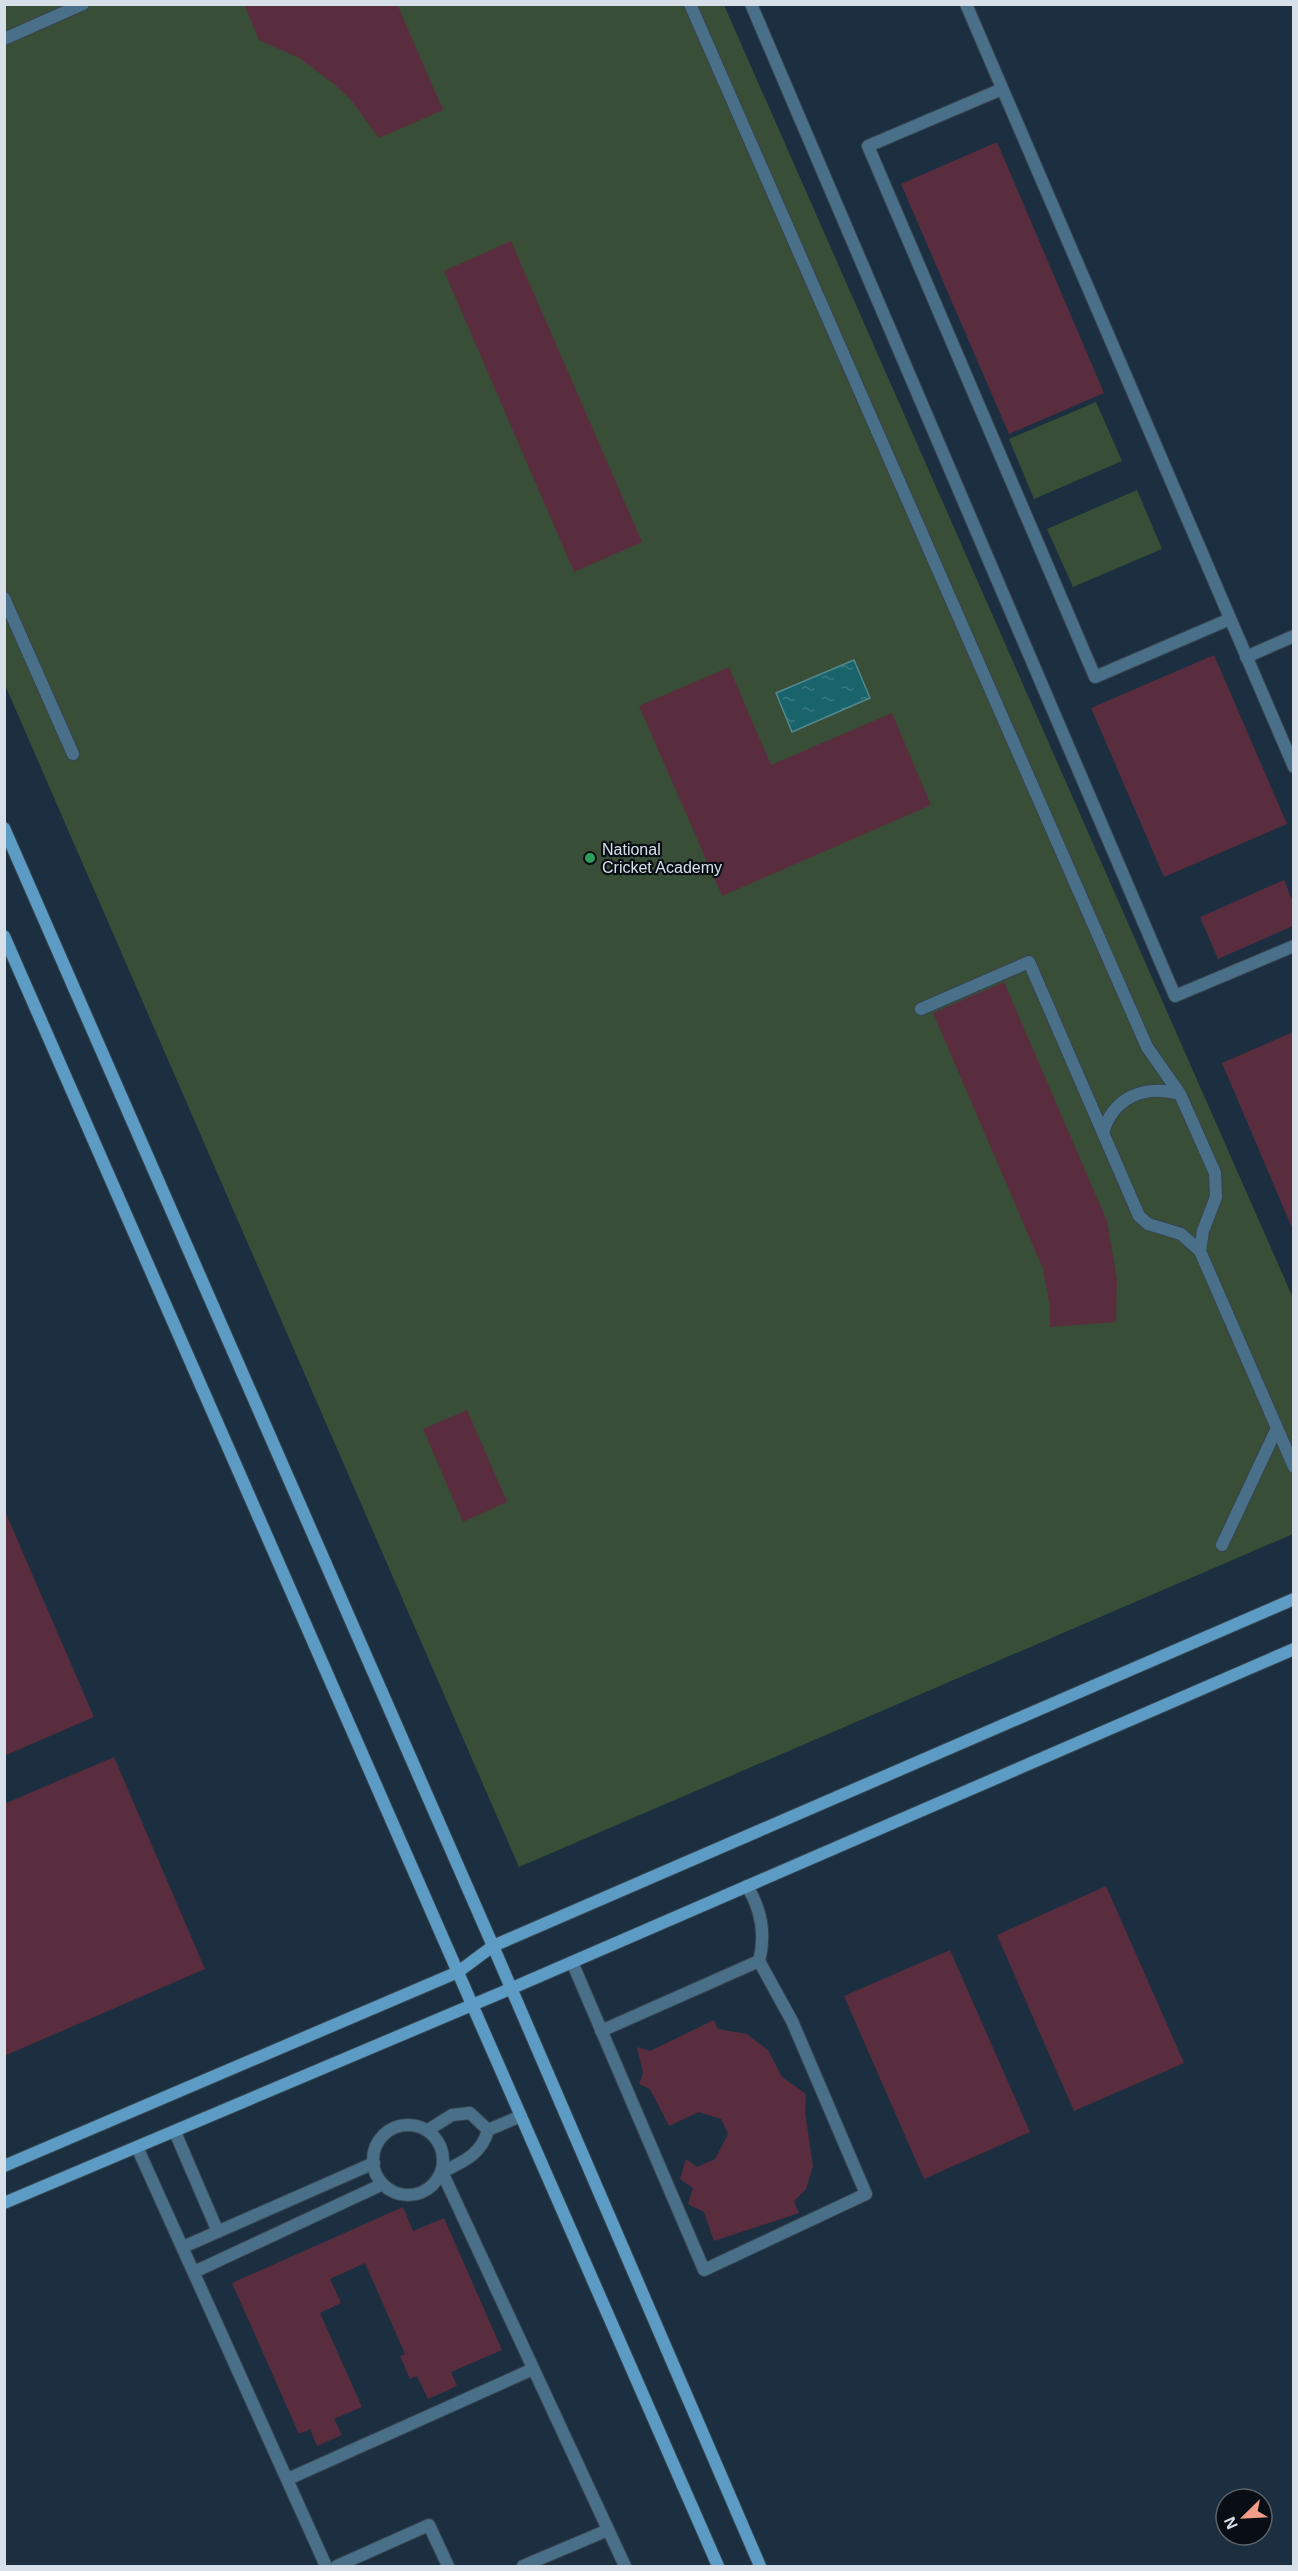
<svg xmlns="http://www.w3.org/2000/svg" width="1298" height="2571" viewBox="0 0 1298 2571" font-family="Arial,sans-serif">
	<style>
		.built { fill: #1b2f40; fill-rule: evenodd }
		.park { fill: #394e36 }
		.water { fill: url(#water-ripples); stroke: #528890; stroke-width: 1.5 }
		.building { fill: #5a2d3e }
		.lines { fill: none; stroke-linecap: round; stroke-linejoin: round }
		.lane-casing { stroke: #37444f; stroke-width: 14 }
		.secondary-casing { stroke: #37444f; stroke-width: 14 }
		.lane { stroke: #4a7089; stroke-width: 12 }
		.secondary { stroke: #5c9bc3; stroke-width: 12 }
		.leisure-dot { fill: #2e9e5b; stroke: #080e14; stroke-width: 2 }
		.labels { text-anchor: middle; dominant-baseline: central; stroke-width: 4.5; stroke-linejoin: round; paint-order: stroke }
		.poi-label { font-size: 16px; fill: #d7e0e9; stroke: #080e14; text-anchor: start }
	</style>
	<defs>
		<pattern id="water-ripples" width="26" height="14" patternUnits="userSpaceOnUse" patternTransform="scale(1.5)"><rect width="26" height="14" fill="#19636a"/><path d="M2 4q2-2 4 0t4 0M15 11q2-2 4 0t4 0" fill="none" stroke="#3a797f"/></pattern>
	</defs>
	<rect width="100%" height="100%" fill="#182632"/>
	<!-- built -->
	<path class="built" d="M 5,5 L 1293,5 L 1293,2566 L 5,2566 ZM 1226,2499 L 1262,2499 L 1262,2535 L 1226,2535 Z"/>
	<!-- park -->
	<path class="park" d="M 4,5 L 724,5 L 1293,1298 L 1293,1534 L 519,1867 L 5,685 Z
		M 1096,402 L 1122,461 L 1034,499 L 1009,439 Z
		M 1137,490 L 1162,549 L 1073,587 L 1047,529 Z"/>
	<!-- water -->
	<path class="water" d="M 854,660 L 870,698 L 792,732 L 776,693 Z"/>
	<!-- building -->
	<path class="building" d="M 244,4 L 397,4 L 443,110 L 379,138 L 351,100 L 334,84 L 299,58 L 259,40 Z
		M 997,142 L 1104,393 L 1009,434 L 901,184 Z
		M 511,241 L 642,542 L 574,572 L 444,271 Z
		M 1214,655 L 1287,824 L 1164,877 L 1091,708 Z
		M 729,667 L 771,765 L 892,713 L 931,805 L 722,896 L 639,706 Z
		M 1284,880 L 1293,902 L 1293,926 L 1218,959 L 1200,917 Z
		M 1004,982 L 1107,1221 L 1117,1280 L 1116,1322 L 1050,1327 L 1050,1307 L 1043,1269 L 933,1013 Z
		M 1293,1032 L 1293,1230 L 1222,1063 Z
		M 467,1410 L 507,1502 L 463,1522 L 423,1429 Z
		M 4,1509 L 94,1717 L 4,1756 Z
		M 114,1757 L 205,1969 L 4,2056 L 4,1804 Z
		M 1106,1886 L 1184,2063 L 1074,2111 L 997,1935 Z
		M 950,1950 L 1030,2132 L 924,2179 L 844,1996 Z
		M 714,2020 L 718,2029 L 747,2034 L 768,2050 L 782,2077 L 806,2094 L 805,2112 L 813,2166 L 806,2189 L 794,2201 L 799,2213 L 714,2241 L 704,2212 L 688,2204 L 693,2188 L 680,2179 L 686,2159 L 697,2167 L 715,2159 L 728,2134 L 721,2119 L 699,2112 L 669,2126 L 650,2089 L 639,2084 L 643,2073 L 637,2047 L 650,2051 Z
		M 403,2207 L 413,2231 L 444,2218 L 502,2350 L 451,2372 L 457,2386 L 428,2399 L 417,2376 L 410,2379 L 400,2356 L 405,2354 L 365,2263 L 330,2279 L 341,2303 L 320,2313 L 362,2407 L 334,2419 L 342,2435 L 317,2446 L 310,2429 L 299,2434 L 232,2283 Z"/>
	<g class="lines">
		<defs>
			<path id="lane" d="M 690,4 L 1147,1047 L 1180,1094 L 1215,1173 L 1216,1197 L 1203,1231 L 1200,1251
				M 751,4 L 1175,996 L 1294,946
				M 966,4 L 1294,767
				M 4,39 L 83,4
				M 1002,89 L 868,146 L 1095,677 L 1230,619
				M 4,598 L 73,754
				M 1246,657 L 1294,636
				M 921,1009 L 1029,962 L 1139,1216 L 1148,1224 L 1181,1234 L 1200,1251 L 1294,1467
				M 1103,1133 C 1113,1097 1145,1084 1180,1094
				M 1222,1545 L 1277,1428
				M 572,1962 L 704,2270 L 866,2194 L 792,2021 L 759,1961 C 766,1935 761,1909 747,1886
				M 601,2031 L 759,1961
				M373 2160a35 35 0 1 1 70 0a35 35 0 1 1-70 0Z
				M 428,2130 L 452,2115 L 470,2113 L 488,2130
				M 488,2130 C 482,2154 463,2162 442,2172 L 625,2566
				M 488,2130 L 521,2116
				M 175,2132 L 218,2232
				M 137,2147 L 326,2566
				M 183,2247 L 374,2163
				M 194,2272 L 383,2184
				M 288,2479 L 533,2369
				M 337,2566 L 429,2525 L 448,2566
				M 523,2566 L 608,2530"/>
			<path id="secondary" d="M 4,828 L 493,1946 L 760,2566
				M 4,936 L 718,2566
				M 4,2166 L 458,1972 L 493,1946 L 1294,1599
				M 4,2203 L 510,1989 L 1294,1649"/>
		</defs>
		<!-- lane casing -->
		<use href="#lane" class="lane-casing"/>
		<!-- secondary casing -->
		<use href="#secondary" class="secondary-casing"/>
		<!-- lane -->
		<use href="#lane" class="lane"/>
		<!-- secondary -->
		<use href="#secondary" class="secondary"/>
	</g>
	<!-- markers -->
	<circle class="leisure-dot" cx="590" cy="858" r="6"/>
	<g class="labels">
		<!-- poi labels -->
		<g class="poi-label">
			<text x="602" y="849">National<tspan x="602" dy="18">Cricket Academy</tspan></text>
		</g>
	</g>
	<!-- border -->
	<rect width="1298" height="2571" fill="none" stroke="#d7e0e9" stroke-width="12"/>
	<!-- north arrow -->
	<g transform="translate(1244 2517) rotate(246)"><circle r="28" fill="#080e14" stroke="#5b6269" stroke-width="1.5"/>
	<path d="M0-4.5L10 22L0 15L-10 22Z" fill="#f49e88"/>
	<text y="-9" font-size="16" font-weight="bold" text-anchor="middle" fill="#d7e0e9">N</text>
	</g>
</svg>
